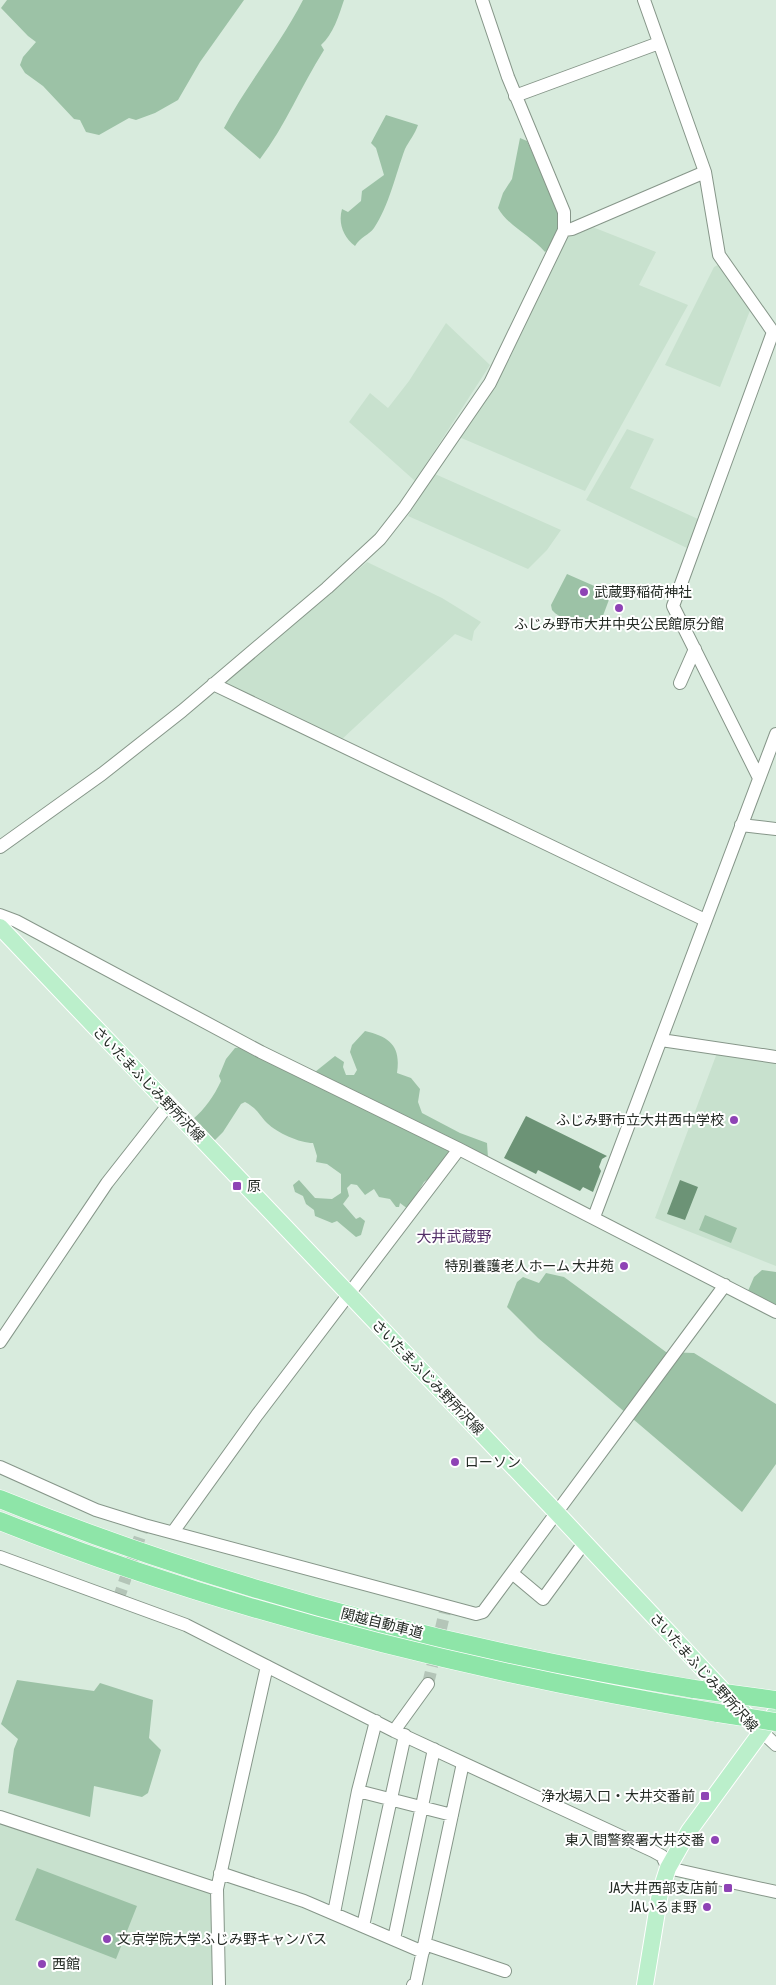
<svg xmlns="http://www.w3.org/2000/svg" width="776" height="1985" viewBox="0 0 776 1985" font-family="'Asap Condensed','Noto Sans JP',sans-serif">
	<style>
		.built { fill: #c8e1ce }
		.green { fill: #9cc2a6 }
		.water { fill: #6c9376 }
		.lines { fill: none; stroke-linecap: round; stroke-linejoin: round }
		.minor-tunnel { stroke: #b4c5b8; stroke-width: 12; stroke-dasharray: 12 6; stroke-linecap: butt }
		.minor-casing { stroke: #869689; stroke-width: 14 }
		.major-casing { stroke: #fff; stroke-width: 18 }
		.highway-casing { stroke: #fff; stroke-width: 19 }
		.minor { stroke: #fff; stroke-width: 12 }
		.major { stroke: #bbefcb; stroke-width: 16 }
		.highway { stroke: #8ee5a8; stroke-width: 18 }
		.highway-bridge-casing { stroke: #fff; stroke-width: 19; stroke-linecap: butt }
		.highway-bridge { stroke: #8ee5a8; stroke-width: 18 }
		.poi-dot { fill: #8e43b5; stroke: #fff; stroke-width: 2 }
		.labels { text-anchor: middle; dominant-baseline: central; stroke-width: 4; stroke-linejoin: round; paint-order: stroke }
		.poi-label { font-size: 14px; fill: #242b25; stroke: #fff; text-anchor: end }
		.street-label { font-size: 14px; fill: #242b25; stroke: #fff }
		.neighbourhood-label { font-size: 15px; fill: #533068; stroke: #fff }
	</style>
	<rect width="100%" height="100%" fill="#d8ebdd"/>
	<!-- built -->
	<path class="built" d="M 590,226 L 656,252 L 639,285 L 688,305 L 585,491 L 459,437 L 512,353 L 542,284 L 568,236 Z
		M 720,264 L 751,308 L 720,387 L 665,365 L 714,267 Z
		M 446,323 L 490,365 L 415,481 L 349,422 L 370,393 L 388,408 L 409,381 Z
		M 627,429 L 654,439 L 630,488 L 698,519 L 689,549 L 586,500 Z
		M 435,474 L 561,530 L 547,550 L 528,569 L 408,516 Z
		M 367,562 L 442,598 L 481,622 L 474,631 L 472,641 L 455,634 L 340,741 L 224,683 Z
		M 717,1053 L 776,1063 L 776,1266 L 655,1218 Z
		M 0,1821 L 213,1893 L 214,1985 L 0,1985 Z"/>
	<!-- green -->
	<path class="green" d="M 7,0 L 244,0 L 200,62 L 178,100 L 155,113 L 136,120 L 129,118 L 99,135 L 86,132 L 80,120 L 74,119 L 43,86 L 25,73 L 20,65 L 23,57 L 36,42 L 28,36 L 1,8 Z
		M 303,0 L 344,0 C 339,15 333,35 321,45 L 324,50 C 301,86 286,125 260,159 L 224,128 C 247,84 280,45 303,0 Z
		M 386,115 L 418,125 C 415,134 409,141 405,149 C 396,173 389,206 374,228 C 369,235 360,237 355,246 C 343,237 338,223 342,209 L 348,212 L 361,201 L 362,191 L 384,175 L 376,148 L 371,143 Z
		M 520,138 L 527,141 L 561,215 C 561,228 556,244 545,252 C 531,236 508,226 498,208 L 503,193 L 512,179 Z
		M 567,574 L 608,592 L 610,597 L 601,621 C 587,625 563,623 552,610 L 551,605 Z
		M 365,1031 C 390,1037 401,1046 397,1073 L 411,1078 L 420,1089 L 418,1102 L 422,1113 L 460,1133 L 487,1143 L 488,1158 L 449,1156 L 438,1171 L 424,1182 L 408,1209 L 400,1203 L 399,1207 L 396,1207 L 390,1199 L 379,1197 L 374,1189 L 365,1195 L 357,1185 L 351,1184 L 347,1188 L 349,1196 L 343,1204 L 356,1219 L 360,1217 L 365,1221 L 361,1235 L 356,1237 L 337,1221 L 332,1223 L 315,1216 L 314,1210 L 306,1204 L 303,1196 L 295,1192 L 293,1185 L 299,1180 L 315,1198 L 332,1199 L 341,1193 L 341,1174 L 327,1164 L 316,1162 L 317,1156 L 313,1143 C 300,1143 277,1133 267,1123 C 258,1114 258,1109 245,1102 L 241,1104 L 223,1132 L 214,1141 L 204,1137 L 192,1120 C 205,1109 214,1096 221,1081 L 219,1076 L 226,1059 L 235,1048 L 242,1047 L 315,1072 L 335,1056 L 344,1062 L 343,1067 L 346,1075 L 354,1075 L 357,1070 L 350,1052 L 352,1045 Z
		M 705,1215 L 737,1228 L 731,1243 L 699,1230 Z
		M 762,1270 L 776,1272 L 776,1307 L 748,1291 L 754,1277 Z
		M 546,1273 L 564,1277 L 666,1352 L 694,1353 L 776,1404 L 776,1464 L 742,1512 L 538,1338 L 507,1307 L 517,1282 L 523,1277 L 539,1283 Z
		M 17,1680 L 94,1691 L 100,1683 L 153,1700 L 149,1738 L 161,1750 L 148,1793 L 142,1797 L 94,1786 L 90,1817 L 8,1793 L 14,1749 L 18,1739 L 1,1724 Z
		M 37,1868 L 137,1906 L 116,1959 L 15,1920 Z"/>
	<!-- water -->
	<path class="water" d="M 526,1116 L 607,1156 L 602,1159 L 599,1167 L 601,1171 L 593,1192 L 583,1187 L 580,1191 L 538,1170 L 536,1174 L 504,1158 Z
		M 680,1180 L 698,1187 L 685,1220 L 667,1214 Z"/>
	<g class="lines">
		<!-- minor-tunnel -->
		<path class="minor-tunnel" d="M 118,1600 L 144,1525
			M 428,1684 L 446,1607"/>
		<defs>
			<path id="minor" d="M 644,0 L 705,172 L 719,255 L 773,332 L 673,606 L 759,778
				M 515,96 L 659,43
				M 564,230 L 572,229 L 705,172
				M 680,683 L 695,649
				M 213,684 L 705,920
				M 741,825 L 776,829
				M 0,847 L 102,774 L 182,711 L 327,588 L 380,539 L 405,507 L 490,383 L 564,230 L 564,212 L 508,77 L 482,0
				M 0,915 L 16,921 L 261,1052 L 459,1149 L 776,1312
				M 661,1040 L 776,1057
				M 594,1217 L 776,734
				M 0,1342 L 107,1183 L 169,1104
				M 0,1467 L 96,1510 L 144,1525 L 476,1614 L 483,1612 L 725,1285
				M 173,1532 L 257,1415 L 459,1149
				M 0,1557 L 186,1625 L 394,1731 L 653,1851 L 662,1856 L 668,1868 L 776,1892
				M 512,1573 L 543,1599 L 584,1543
				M 394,1731 L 428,1684
				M 761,1731 L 776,1745
				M 358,1791 L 452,1815
				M 0,1817 L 217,1889
				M 220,1873 L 304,1901 L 423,1952
				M 334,1913 L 358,1791 L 376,1721
				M 363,1926 L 405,1735
				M 394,1939 L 434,1749
				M 425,1944 L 505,1971
				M 219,1985 L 217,1889 L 267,1666
				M 413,1985 L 416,1983 L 463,1763"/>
			<path id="major" d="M 0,927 L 556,1512 L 761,1731
				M 645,1985 L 660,1893 L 668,1868 L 689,1831 L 776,1712"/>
			<path id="highway" d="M 0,1499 C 222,1589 458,1650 694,1689
				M 0,1521 C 231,1613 473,1672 718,1713"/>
		</defs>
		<!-- minor casing -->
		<use href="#minor" class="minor-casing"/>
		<!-- major casing -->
		<use href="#major" class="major-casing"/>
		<!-- highway casing -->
		<use href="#highway" class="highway-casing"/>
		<!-- minor -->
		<use href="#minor" class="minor"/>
		<!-- major -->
		<use href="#major" class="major"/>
		<!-- highway -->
		<use href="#highway" class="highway"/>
		<defs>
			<path id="highway-bridge" d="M 694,1689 L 776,1700
				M 718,1713 L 776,1722"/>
		</defs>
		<!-- highway-bridge casing -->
		<use href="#highway-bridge" class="highway-bridge-casing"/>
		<!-- highway-bridge -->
		<use href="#highway-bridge" class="highway-bridge"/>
	</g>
	<!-- markers -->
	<g class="poi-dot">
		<circle cx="584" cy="592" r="5"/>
		<circle cx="619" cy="608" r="5"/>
		<circle cx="734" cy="1120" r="5"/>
		<rect x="232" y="1181" width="10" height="10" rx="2.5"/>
		<circle cx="624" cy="1266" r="5"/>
		<circle cx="455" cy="1462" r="5"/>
		<rect x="700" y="1791" width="10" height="10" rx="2.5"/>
		<circle cx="715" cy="1840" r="5"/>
		<rect x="723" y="1883" width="10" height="10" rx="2.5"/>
		<circle cx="707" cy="1907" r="5"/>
		<circle cx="107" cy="1939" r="5"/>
		<circle cx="42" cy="1964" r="5"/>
	</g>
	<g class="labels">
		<!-- poi labels -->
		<g class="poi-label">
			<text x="594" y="592" text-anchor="start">武蔵野稲荷神社</text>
			<text x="619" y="624" text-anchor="middle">ふじみ野市大井中央公民館原分館</text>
			<text x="724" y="1120">ふじみ野市立大井西中学校</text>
			<text x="247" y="1186" text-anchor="start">原</text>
			<text x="614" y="1266">特別養護老人ホーム 大井苑</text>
			<text x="465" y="1462" text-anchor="start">ローソン</text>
			<text x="695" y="1796">浄水場入口・大井交番前</text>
			<text x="705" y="1840">東入間警察署大井交番</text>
			<text x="718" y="1888">JA大井西部支店前</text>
			<text x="697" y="1907">JAいるま野</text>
			<text x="117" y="1939" text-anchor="start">文京学院大学ふじみ野キャンパス</text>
			<text x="52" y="1964" text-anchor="start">西館</text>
		</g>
		<!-- street labels -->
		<g class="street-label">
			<text transform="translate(149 1084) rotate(46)">さいたまふじみ野所沢線</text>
			<text transform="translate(428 1377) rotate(46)">さいたまふじみ野所沢線</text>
			<text transform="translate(382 1623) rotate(14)">関越自動車道</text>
			<text transform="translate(704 1672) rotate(48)">さいたまふじみ野所沢線</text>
		</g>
		<!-- neighbourhood labels -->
		<g class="neighbourhood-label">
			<text x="454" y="1236">大井武蔵野</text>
		</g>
	</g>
</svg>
